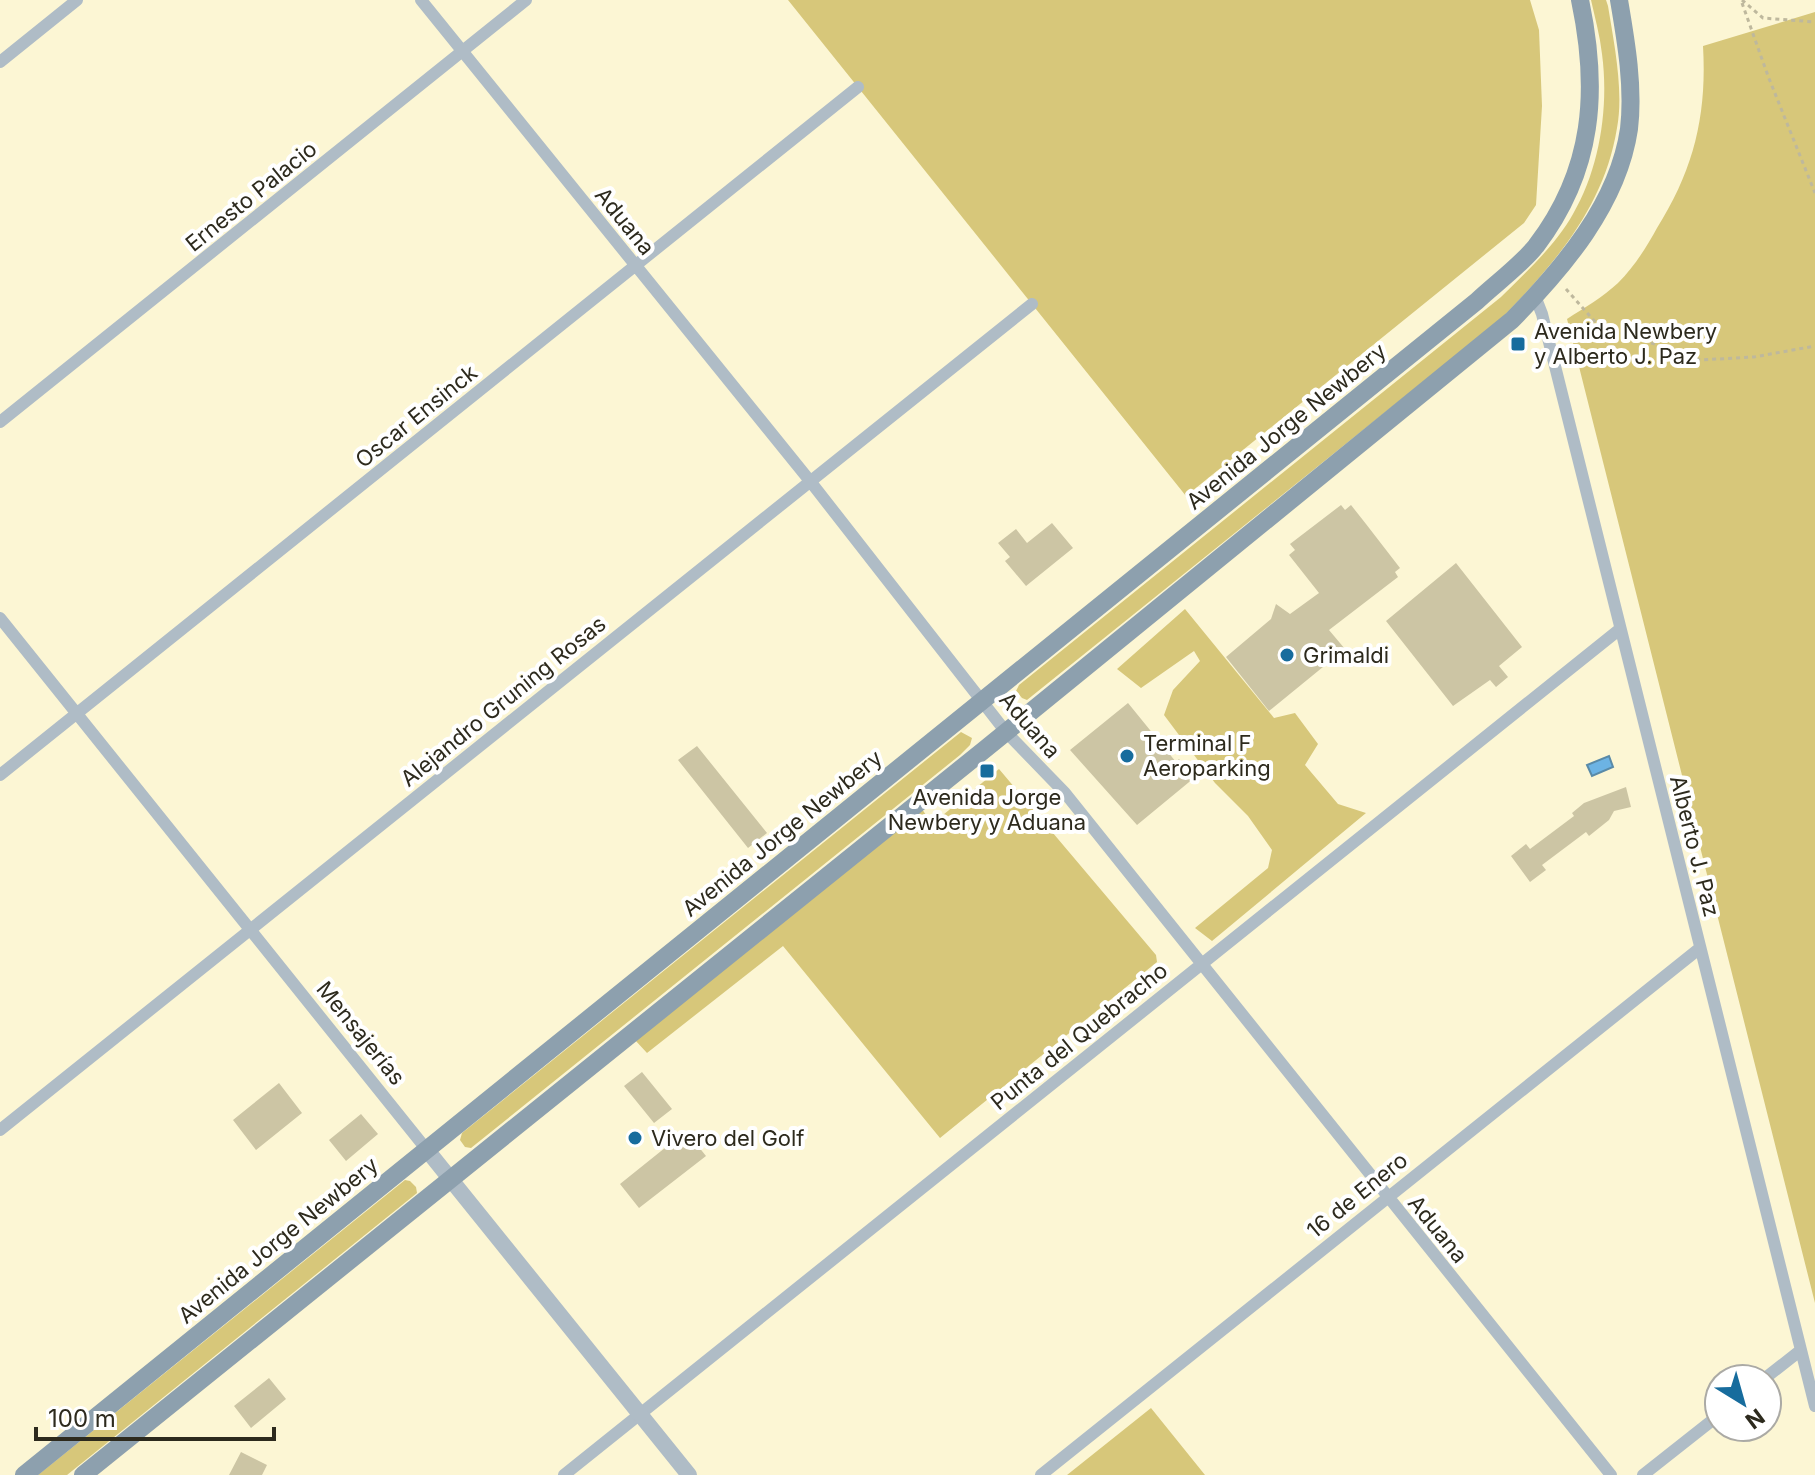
<svg xmlns="http://www.w3.org/2000/svg" width="1815" height="1475" viewBox="0 0 1815 1475" font-family="Inter,sans-serif">
	<style>
		.green { fill: #d7c77a }
		.water { fill: #6cb3e4; stroke: #598aa8; stroke-width: 2 }
		.building { fill: #ccc5a4 }
		.lines { fill: none; stroke-linecap: round; stroke-linejoin: round }
		.path { stroke: #beb89d; stroke-width: 3; stroke-dasharray: 4 4; stroke-linecap: butt }
		.minor { stroke: #afbcc6; stroke-width: 12 }
		.tertiary { stroke: #afbcc6; stroke-width: 16 }
		.secondary { stroke: #8da0ae; stroke-width: 18 }
		.poi-dot { fill: #176c9d; stroke: #fff; stroke-width: 3 }
		.labels { text-anchor: middle; dominant-baseline: central; stroke-width: 8; stroke-linejoin: round; paint-order: stroke }
		.street-label { font-size: 22px; fill: #2d2a1d; stroke: #fff }
		.poi-label { font-size: 22px; fill: #2d2a1d; stroke: #fff; text-anchor: start }
	</style>
	<rect width="100%" height="100%" fill="#fcf6d4"/>
	<!-- green -->
	<path class="green" d="M 788,0 L 1530,0 L 1539,30 L 1542,106 L 1536,205 L 1524,223 L 1186,496 Z
		M 1591,0 L 1606,0 L 1608,6 C 1614,43 1624,91 1617,128 C 1604,208 1554,264 1500,320 L 1027,700 L 1022,698 L 1016,691 L 1019,685 L 1501,297 C 1527,271 1555,246 1573,214 C 1600,168 1609,106 1602,54 C 1600,36 1595,18 1591,0 Z
		M 1815,12 L 1815,1303 L 1567,319 C 1584,308 1603,297 1618,283 C 1634,267 1646,248 1657,228 C 1694,169 1707,115 1703,46 Z
		M 1185,609 L 1274,718 L 1295,713 L 1318,744 L 1305,765 L 1338,804 L 1366,813 L 1212,941 L 1195,928 L 1268,868 L 1272,850 L 1248,816 L 1215,783 L 1164,715 L 1173,690 L 1200,661 L 1194,651 L 1141,688 L 1117,669 Z
		M 961,732 L 972,738 L 970,745 L 960,755 L 471,1148 L 465,1147 L 460,1140 L 462,1133 Z
		M 999,769 L 1156,955 L 1157,962 L 940,1138 L 783,946 L 647,1053 L 635,1040 L 922,809 L 932,824 Z
		M 405,1180 L 410,1181 L 416,1187 L 417,1193 L 67,1475 L 38,1475 Z
		M 1151,1408 L 1205,1475 L 1067,1475 Z"/>
	<!-- water -->
	<path class="water" d="M 1609,756 L 1613,767 L 1592,776 L 1587,765 Z"/>
	<!-- building -->
	<path class="building" d="M 1341,505 L 1345,510 L 1351,505 L 1366,524 L 1400,568 L 1395,572 L 1398,577 L 1329,630 L 1345,649 L 1269,711 L 1226,657 L 1271,619 L 1276,604 L 1290,614 L 1319,593 L 1289,555 L 1295,550 L 1290,544 Z
		M 1052,523 L 1073,548 L 1026,586 L 1005,561 L 1010,557 L 998,543 L 1016,529 L 1027,543 Z
		M 1456,563 L 1522,647 L 1499,666 L 1508,677 L 1496,687 L 1490,680 L 1453,706 L 1386,621 Z
		M 1128,703 L 1176,762 L 1179,759 L 1194,778 L 1137,825 L 1070,750 Z
		M 697,746 L 767,833 L 748,848 L 678,760 Z
		M 1626,787 L 1631,807 L 1614,811 L 1609,820 L 1589,836 L 1586,832 L 1542,865 L 1546,870 L 1530,882 L 1511,856 L 1526,844 L 1530,849 L 1574,816 L 1572,813 L 1584,803 Z
		M 642,1072 L 672,1109 L 654,1123 L 624,1086 Z
		M 279,1083 L 302,1113 L 256,1150 L 233,1120 Z
		M 361,1114 L 378,1134 L 346,1161 L 329,1140 Z
		M 686,1131 L 706,1156 L 639,1208 L 620,1184 Z
		M 269,1378 L 286,1399 L 251,1428 L 234,1406 Z
		M 241,1452 L 267,1465 L 262,1475 L 229,1475 Z"/>
	<g class="lines">
		<!-- path -->
		<path class="path" d="M 1742,0 L 1763,18 L 1815,22
			M 1742,3 L 1768,76 L 1815,193
			M 1566,289 L 1597,324 L 1700,360 L 1754,357 L 1815,346"/>
		<!-- minor -->
		<path class="minor" d="M 421,0 L 810,481 L 1006,732 L 1065,793 L 1611,1475
			M 0,62 L 77,0
			M 1535,296 L 1542,314 L 1815,1406
			M 0,422 L 526,0
			M 0,618 L 427,1150
			M 0,775 L 858,87
			M 0,1130 L 1032,304
			M 1764,1379 L 1801,1350
			M 564,1475 L 1620,629
			M 1041,1475 L 1700,948
			M 1643,1475 L 1719,1415"/>
		<!-- tertiary -->
		<path class="tertiary" d="M 427,1150 L 689,1475"/>
		<!-- secondary -->
		<path class="secondary" d="M 24,1475 L 1477,301 C 1496,283 1520,266 1536,246 C 1594,170 1599,90 1580,0
			M 83,1475 L 984,750 L 1512,320 C 1563,268 1618,204 1629,129 C 1634,87 1626,41 1619,0"/>
	</g>
	<!-- markers -->
	<g class="poi-dot">
		<rect x="1510" y="336" width="16" height="16" rx="4"/>
		<circle cx="1287" cy="655" r="8"/>
		<circle cx="1127" cy="756" r="8"/>
		<rect x="979" y="763" width="16" height="16" rx="4"/>
		<circle cx="635" cy="1138" r="8"/>
	</g>
	<g class="labels">
		<!-- street labels -->
		<g class="street-label">
			<text transform="translate(251 196) rotate(-39)">Ernesto Palacio</text>
			<text transform="translate(625 221) rotate(51)">Aduana</text>
			<text transform="translate(416 416) rotate(-39)">Oscar Ensinck</text>
			<text transform="translate(1286 426) rotate(-39)">Avenida Jorge Newbery</text>
			<text transform="translate(503 701) rotate(-39)">Alejandro Gruning Rosas</text>
			<text transform="translate(1030 725) rotate(49)">Aduana</text>
			<text transform="translate(782 833) rotate(-39)">Avenida Jorge Newbery</text>
			<text transform="translate(1695 846) rotate(76)">Alberto J. Paz</text>
			<text transform="translate(361 1033) rotate(51)">Mensajerías</text>
			<text transform="translate(1079 1036) rotate(-39)">Punta del Quebracho</text>
			<text transform="translate(1357 1195) rotate(-39)">16 de Enero</text>
			<text transform="translate(1438 1229) rotate(51)">Aduana</text>
			<text transform="translate(278 1240) rotate(-39)">Avenida Jorge Newbery</text>
		</g>
		<!-- poi labels -->
		<g class="poi-label">
			<text x="1534" y="331">Avenida Newbery<tspan x="1534" dy="25">y Alberto J. Paz</tspan></text>
			<text x="1303" y="655">Grimaldi</text>
			<text x="1143" y="743">Terminal F<tspan x="1143" dy="25">Aeroparking</tspan></text>
			<text x="987" y="797" text-anchor="middle">Avenida Jorge<tspan x="987" dy="25">Newbery y Aduana</tspan></text>
			<text x="651" y="1138">Vivero del Golf</text>
		</g>
	</g>
	<!-- north arrow -->
	<g transform="translate(1743 1403) rotate(143)"><circle r="38" fill="#ffffff" stroke="#abaaa5" stroke-width="2"/>
	<path d="M0-6L14 30L0 20L-14 30Z" fill="#176c9d"/>
	<text y="-12" font-size="22" font-weight="bold" text-anchor="middle" fill="#2d2a1d">N</text>
	</g>
	<!-- scale -->
	<path d="M36 1427v12h238v-12" fill="none" stroke="#2d2a1d" stroke-width="4"/>
	<text x="48" y="1427" font-size="24" fill="#2d2a1d" stroke="#ffffff" stroke-width="6" paint-order="stroke">100 m</text>
</svg>
